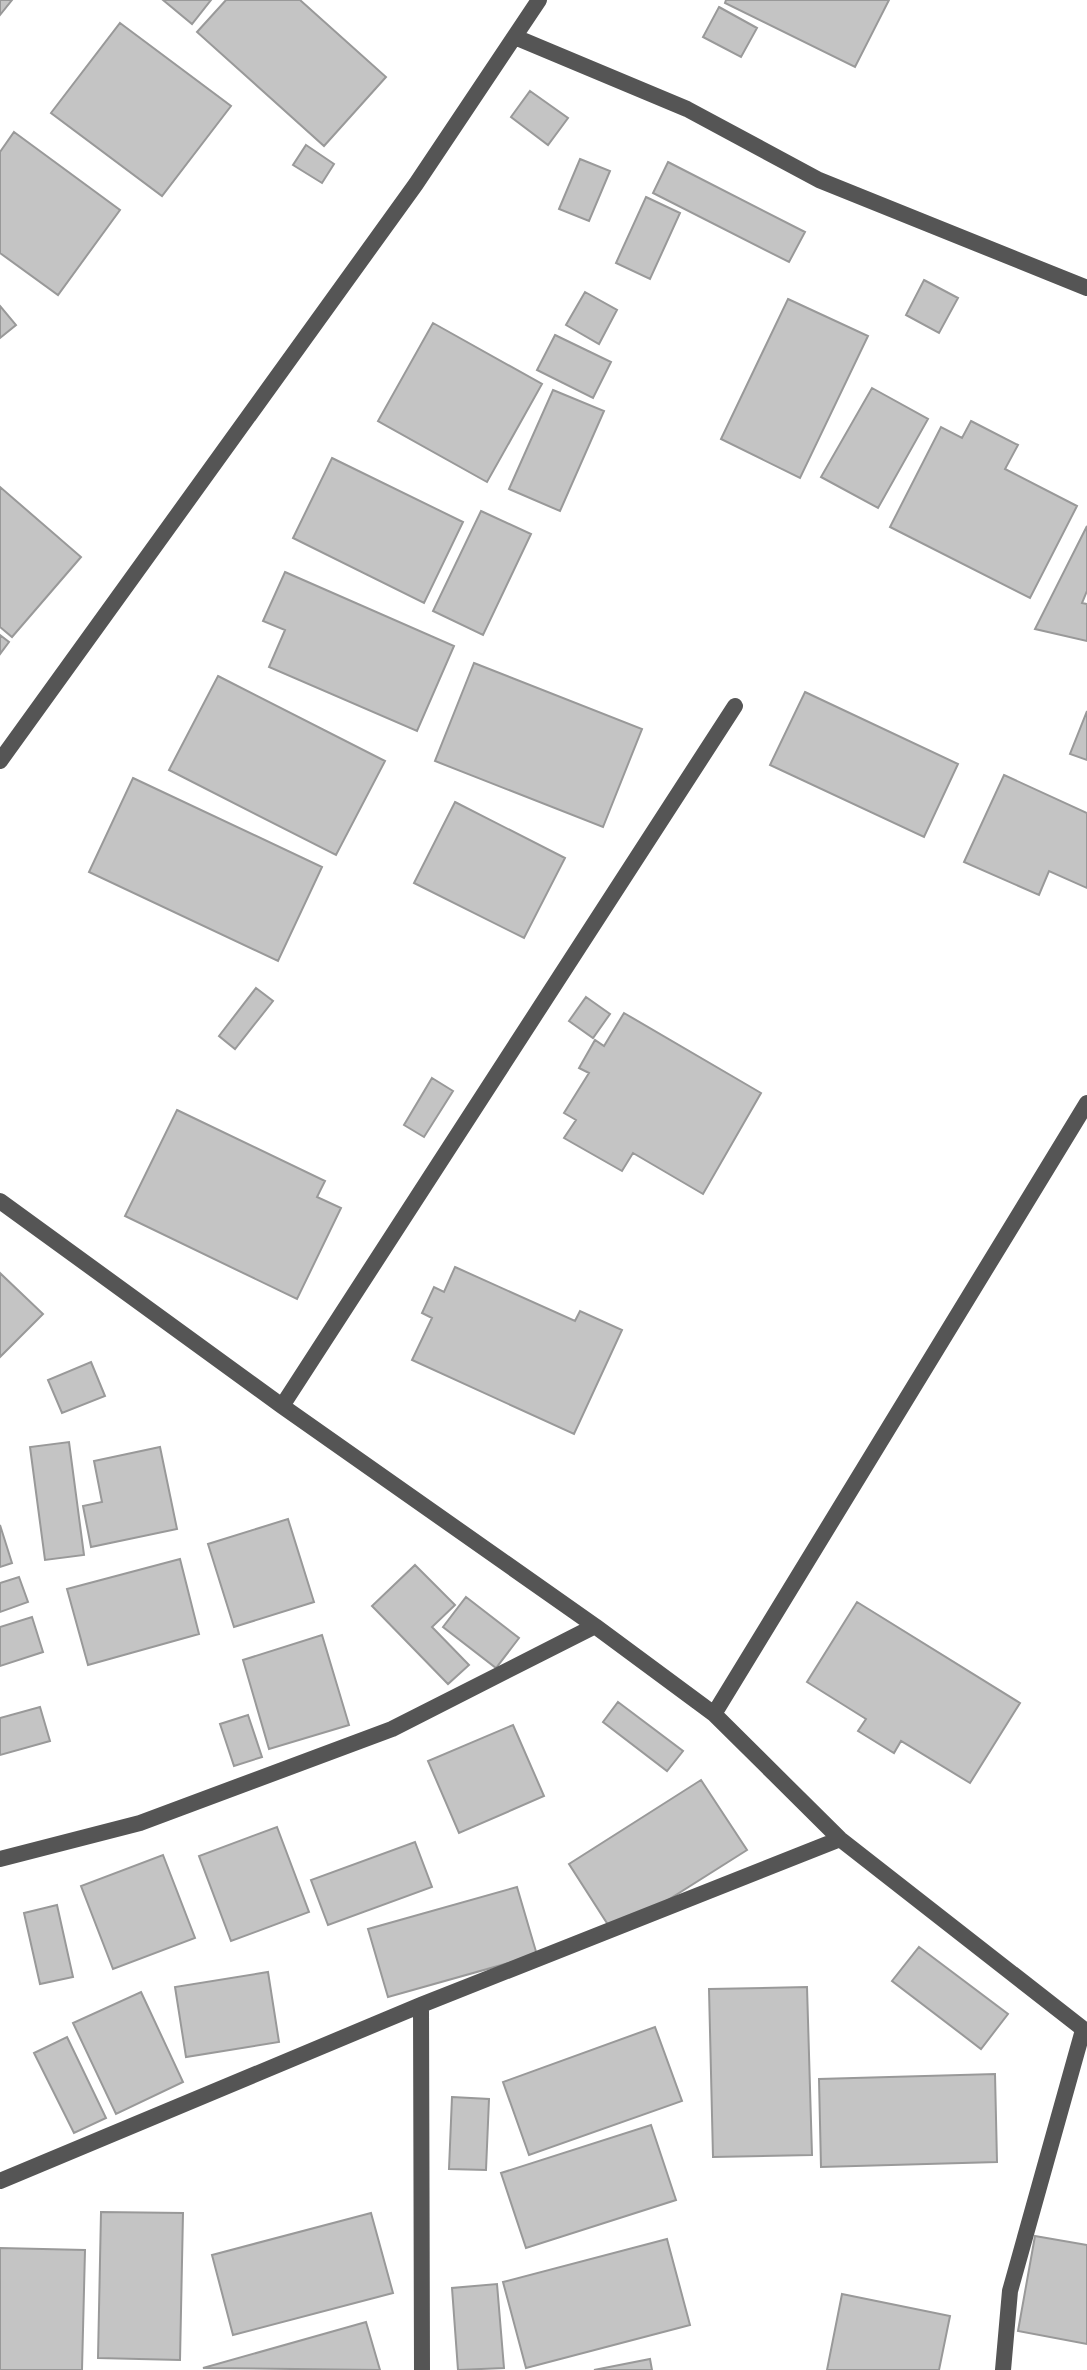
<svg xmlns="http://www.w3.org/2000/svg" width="1087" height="2370" viewBox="0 0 1087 2370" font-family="Roboto,sans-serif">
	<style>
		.building { fill: #c4c4c4; stroke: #999; stroke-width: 2 }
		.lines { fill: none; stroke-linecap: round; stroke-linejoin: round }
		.street { stroke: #555; stroke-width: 16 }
	</style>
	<rect width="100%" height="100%" fill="#fff"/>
	<!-- building -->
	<path class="building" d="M 0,0 L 12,0 L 0,15 Z
		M 163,0 L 211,0 L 192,24 Z
		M 226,0 L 300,0 L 386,77 L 324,146 L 197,32 Z
		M 726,0 L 889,0 L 855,67 L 725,3 Z
		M 719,7 L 757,28 L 741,57 L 703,37 Z
		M 120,23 L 231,106 L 162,196 L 51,113 Z
		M 530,91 L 568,118 L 548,145 L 511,117 Z
		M 14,132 L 120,210 L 58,295 L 0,253 L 0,152 Z
		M 306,145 L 334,164 L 322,183 L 293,165 Z
		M 580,159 L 610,171 L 589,221 L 559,209 Z
		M 668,162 L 805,232 L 789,262 L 653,193 Z
		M 646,197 L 680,213 L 650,279 L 616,263 Z
		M 924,280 L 958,298 L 939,333 L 906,315 Z
		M 585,292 L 617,310 L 599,344 L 566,325 Z
		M 788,299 L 868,336 L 800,478 L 721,439 Z
		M 0,306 L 16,325 L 0,338 Z
		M 433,323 L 542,384 L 487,482 L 378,421 Z
		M 555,335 L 611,362 L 593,398 L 537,370 Z
		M 872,388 L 928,419 L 878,508 L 821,477 Z
		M 553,390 L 604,411 L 560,511 L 509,489 Z
		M 971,421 L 1018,445 L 1005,469 L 1077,506 L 1030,598 L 890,527 L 941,427 L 962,438 Z
		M 332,458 L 463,522 L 424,603 L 293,538 Z
		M 0,487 L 81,557 L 12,637 L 0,627 Z
		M 481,511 L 531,534 L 483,635 L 433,611 Z
		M 1087,526 L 1087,591 L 1082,603 L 1087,604 L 1087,641 L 1035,629 Z
		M 285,572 L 454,646 L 417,731 L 269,667 L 285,630 L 263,621 Z
		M 0,635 L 9,642 L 0,654 Z
		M 474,663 L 642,729 L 603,827 L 435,761 Z
		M 218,676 L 385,761 L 336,855 L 169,770 Z
		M 805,692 L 958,764 L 924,837 L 770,765 Z
		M 1087,711 L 1087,760 L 1070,754 Z
		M 1004,775 L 1087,813 L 1087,888 L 1049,871 L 1039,895 L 964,862 Z
		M 133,778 L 322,867 L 278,961 L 89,872 Z
		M 455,802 L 565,858 L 524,938 L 414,883 Z
		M 256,988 L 273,1001 L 235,1049 L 219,1036 Z
		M 586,997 L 610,1014 L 593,1038 L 569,1021 Z
		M 624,1013 L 761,1093 L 703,1194 L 633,1153 L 622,1171 L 564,1138 L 576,1120 L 564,1113 L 589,1073 L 579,1068 L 595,1040 L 604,1046 Z
		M 432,1078 L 453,1091 L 424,1137 L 404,1125 Z
		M 177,1110 L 325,1181 L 317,1197 L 341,1208 L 297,1299 L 125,1216 Z
		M 455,1267 L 575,1321 L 580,1311 L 622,1330 L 574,1434 L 412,1360 L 432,1318 L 422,1313 L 434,1287 L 444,1292 Z
		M 0,1273 L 43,1314 L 0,1357 Z
		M 91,1362 L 105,1396 L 62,1413 L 48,1380 Z
		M 69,1442 L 84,1555 L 45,1560 L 30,1447 Z
		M 160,1447 L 177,1529 L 91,1547 L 83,1506 L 102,1502 L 94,1461 Z
		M 288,1519 L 314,1602 L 234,1627 L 208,1544 Z
		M 0,1525 L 12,1563 L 0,1567 Z
		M 180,1559 L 199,1634 L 88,1665 L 67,1589 Z
		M 415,1565 L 455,1605 L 432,1627 L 469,1665 L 448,1684 L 372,1606 Z
		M 19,1577 L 28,1602 L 0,1612 L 0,1583 Z
		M 466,1597 L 519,1638 L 496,1668 L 443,1627 Z
		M 857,1602 L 1020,1703 L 970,1783 L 901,1741 L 894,1753 L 858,1731 L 866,1719 L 807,1682 Z
		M 32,1617 L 43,1652 L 0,1666 L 0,1627 Z
		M 322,1635 L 349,1725 L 269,1749 L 243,1660 Z
		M 618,1702 L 683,1751 L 667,1771 L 603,1722 Z
		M 40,1707 L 50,1741 L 0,1755 L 0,1718 Z
		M 248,1715 L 262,1757 L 234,1766 L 220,1724 Z
		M 513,1725 L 544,1796 L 459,1833 L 428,1761 Z
		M 701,1780 L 747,1850 L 614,1934 L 569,1864 Z
		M 277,1827 L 309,1912 L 231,1941 L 199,1856 Z
		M 415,1842 L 432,1887 L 328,1925 L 311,1880 Z
		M 163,1855 L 195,1938 L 113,1969 L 81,1886 Z
		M 517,1887 L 537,1955 L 388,1997 L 368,1929 Z
		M 57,1905 L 73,1977 L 40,1984 L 24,1913 Z
		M 919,1947 L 1008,2014 L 981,2049 L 892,1981 Z
		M 268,1972 L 279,2042 L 186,2057 L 175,1987 Z
		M 807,1987 L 812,2155 L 713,2157 L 709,1989 Z
		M 141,1992 L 183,2082 L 116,2114 L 73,2023 Z
		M 655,2027 L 682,2101 L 529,2155 L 503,2082 Z
		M 67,2037 L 106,2118 L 74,2133 L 34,2053 Z
		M 995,2074 L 997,2162 L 821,2167 L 819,2079 Z
		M 452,2097 L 489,2099 L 486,2170 L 449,2169 Z
		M 651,2125 L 676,2200 L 526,2248 L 501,2173 Z
		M 101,2212 L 183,2213 L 180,2360 L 98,2358 Z
		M 371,2213 L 393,2293 L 233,2335 L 212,2255 Z
		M 1035,2236 L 1087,2245 L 1087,2344 L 1018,2331 Z
		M 667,2239 L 690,2325 L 526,2368 L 503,2282 Z
		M 0,2248 L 85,2250 L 82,2370 L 0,2370 Z
		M 497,2284 L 504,2368 L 458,2370 L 452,2288 Z
		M 842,2294 L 950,2316 L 939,2370 L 827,2370 Z
		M 366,2322 L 380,2370 L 203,2368 Z
		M 650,2359 L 652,2370 L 594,2370 Z"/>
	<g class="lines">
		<!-- street -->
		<path class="street" d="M 515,37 L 687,109 L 819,180 L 1087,288
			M 0,761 L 416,184 L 539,0
			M 0,1201 L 282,1406 L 595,1626 L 714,1714 L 840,1839 L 1087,2032
			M 282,1406 L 735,706
			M 714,1714 L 1087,1103
			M 0,1859 L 140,1823 L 392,1729 L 595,1626
			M 421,2005 L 422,2370
			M 0,2181 L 421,2005 L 840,1839
			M 1003,2370 L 1010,2291 L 1083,2030"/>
	</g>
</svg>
